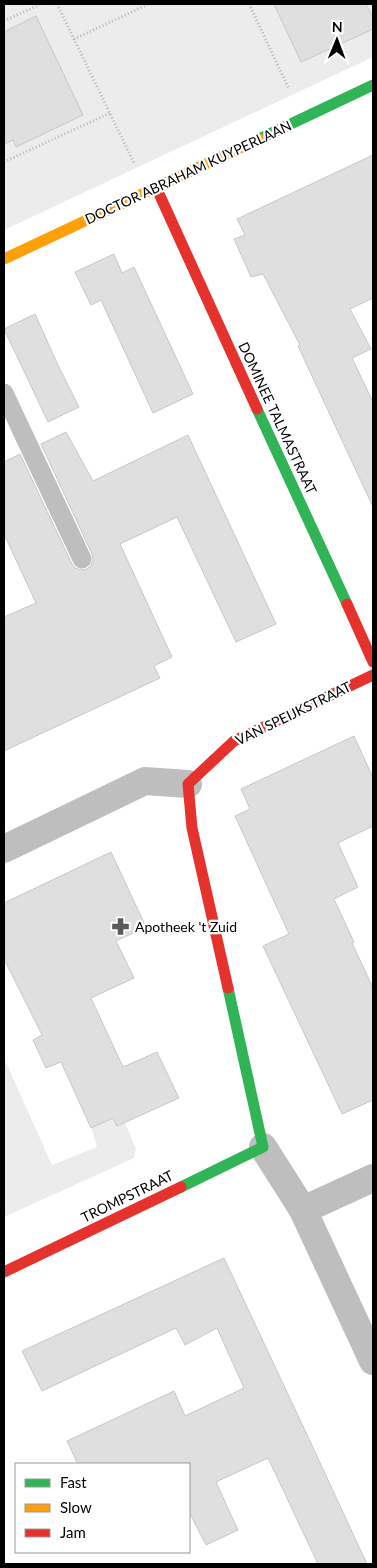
<svg xmlns="http://www.w3.org/2000/svg" width="377" height="1568" viewBox="0 0 377 1568" font-family="Lato,sans-serif">
	<style>
		.green { fill: #ececec }
		.building { fill: #dfdfdf; stroke: #c7c7c7 }
		.lines { fill: none; stroke-linecap: round; stroke-linejoin: round }
		.path { stroke: #b9b9b9; stroke-width: 3; stroke-dasharray: 1 2.5; stroke-linecap: butt }
		.lane { stroke: #bebebe; stroke-width: 19 }
		.street { stroke: #bebebe; stroke-width: 28 }
		.fast { stroke: #30b455; stroke-width: 11 }
		.slow { stroke: #ff9f0a; stroke-width: 11 }
		.jam { stroke: #e5322d; stroke-width: 11 }
		.labels { text-anchor: middle; dominant-baseline: central; stroke-width: 4.5; stroke-linejoin: round; paint-order: stroke }
		.street-label { font-size: 14px; fill: #000; stroke: #fff }
		.poi-label { font-size: 14px; fill: #000; stroke: #fff; text-anchor: start }
	</style>
	<rect width="100%" height="100%" fill="#fff"/>
	<!-- green -->
	<path class="green" d="M 4,4 L 373,4 L 373,57 L 4,230 Z
		M 4,1058 L 52,1165 L 97,1147 L 88,1116 L 117,1104 L 136,1149 L 134,1158 L 4,1217 Z"/>
	<!-- building -->
	<path class="building" d="M 274,4 L 366,4 L 373,18 L 373,29 L 301,62 Z
		M 36,16 L 83,115 L 16,147 L 13,140 L 4,144 L 4,32 Z
		M 373,155 L 373,298 L 350,309 L 371,349 L 352,358 L 373,402 L 373,507 L 298,346 L 300,345 L 263,274 L 251,277 L 234,239 L 245,235 L 237,219 Z
		M 114,254 L 122,273 L 134,267 L 193,394 L 153,413 L 101,300 L 91,305 L 75,272 Z
		M 35,314 L 57,363 L 79,407 L 48,422 L 4,329 Z
		M 66,432 L 93,481 L 188,435 L 276,624 L 236,642 L 177,517 L 120,544 L 172,657 L 154,666 L 160,678 L 4,751 L 4,617 L 36,603 L 4,534 L 4,462 L 20,454 L 72,564 L 75,568 L 81,570 L 87,569 L 91,565 L 93,560 L 92,554 L 41,444 Z
		M 354,736 L 373,778 L 373,826 L 338,843 L 358,887 L 334,899 L 354,942 L 352,943 L 373,988 L 373,1100 L 342,1114 L 263,946 L 289,934 L 235,816 L 250,809 L 241,789 Z
		M 111,852 L 146,927 L 116,941 L 134,978 L 91,998 L 123,1067 L 157,1052 L 179,1098 L 117,1126 L 113,1118 L 91,1128 L 61,1062 L 46,1068 L 33,1040 L 42,1035 L 4,959 L 4,903 Z
		M 224,1258 L 309,1439 L 367,1564 L 318,1564 L 268,1458 L 216,1482 L 238,1530 L 206,1545 L 189,1512 L 189,1464 L 78,1464 L 67,1441 L 174,1391 L 185,1416 L 244,1388 L 217,1328 L 185,1345 L 176,1328 L 42,1391 L 22,1351 Z"/>
	<g class="lines">
		<!-- path -->
		<path class="path" d="M 57,4 L 134,163
			M 249,4 L 289,89
			M 4,21 L 41,4
			M 74,39 L 149,4
			M 4,162 L 110,113"/>
		<!-- lane -->
		<path class="lane" d="M 4,393 L 82,559"/>
		<!-- street -->
		<path class="street" d="M 4,849 L 145,781 L 188,784
			M 263,1147 L 303,1210 L 373,1361
			M 303,1210 L 373,1178"/>
		<!-- fast -->
		<path class="fast" d="M 259,139 L 373,85
			M 257,409 L 347,604
			M 181,1187 L 263,1147 L 228,988"/>
		<!-- slow -->
		<path class="slow" d="M 4,259 L 259,139"/>
		<!-- jam -->
		<path class="jam" d="M 156,187 L 257,409
			M 347,604 L 373,662
			M 228,988 L 192,828 L 188,784 L 234,741 L 373,675
			M 4,1272 L 181,1187"/>
	</g>
	<!-- icons -->
	<defs>
		<symbol id="pharmacy-bare" viewBox="-9 -9 18 18"><path d="M-2-6h4v4h4v4h-4v4h-4v-4h-4v-4h4Z" fill="#595959" stroke="#fff" stroke-width="2.5" paint-order="stroke"/></symbol>
	</defs>
	<g fill-rule="evenodd">
		<use href="#pharmacy-bare" x="108" y="914" width="25" height="25"/>
	</g>
	<g class="labels">
		<!-- street labels -->
		<g class="street-label">
			<text transform="translate(188 172) rotate(-25)">DOCTOR ABRAHAM KUYPERLAAN</text>
			<text transform="translate(278 418) rotate(65)">DOMINEE TALMASTRAAT</text>
			<text transform="translate(293 713) rotate(-26)">VAN SPEIJKSTRAAT</text>
			<text transform="translate(127 1196) rotate(-26)">TROMPSTRAAT</text>
		</g>
		<!-- poi labels -->
		<g class="poi-label">
			<text x="135" y="926">Apotheek 't Zuid</text>
		</g>
	</g>
	<!-- border -->
	<rect width="377" height="1568" fill="none" stroke="#000000" stroke-width="10"/>
	<!-- legend -->
	<rect x="15" y="1463" width="175" height="90" fill="#ffffff" stroke="#999999"/>
	<rect x="25" y="1479" width="25" height="8" fill="#30b455" stroke="#999999"/>
	<text x="60" y="1488" font-size="15" fill="#000000">Fast</text>
	<rect x="25" y="1504" width="25" height="8" fill="#ff9f0a" stroke="#999999"/>
	<text x="60" y="1513" font-size="15" fill="#000000">Slow</text>
	<rect x="25" y="1529" width="25" height="8" fill="#e5322d" stroke="#999999"/>
	<text x="60" y="1538" font-size="15" fill="#000000">Jam</text>
	<!-- north arrow -->
	<g transform="translate(337 40) rotate(1)" stroke="#ffffff" stroke-width="4" paint-order="stroke">
	<path d="M0-4L9 19L0 12L-9 19Z" fill="#000000"/>
	<text y="-8" font-size="14" font-weight="bold" text-anchor="middle" fill="#000000">N</text>
	</g>
</svg>
